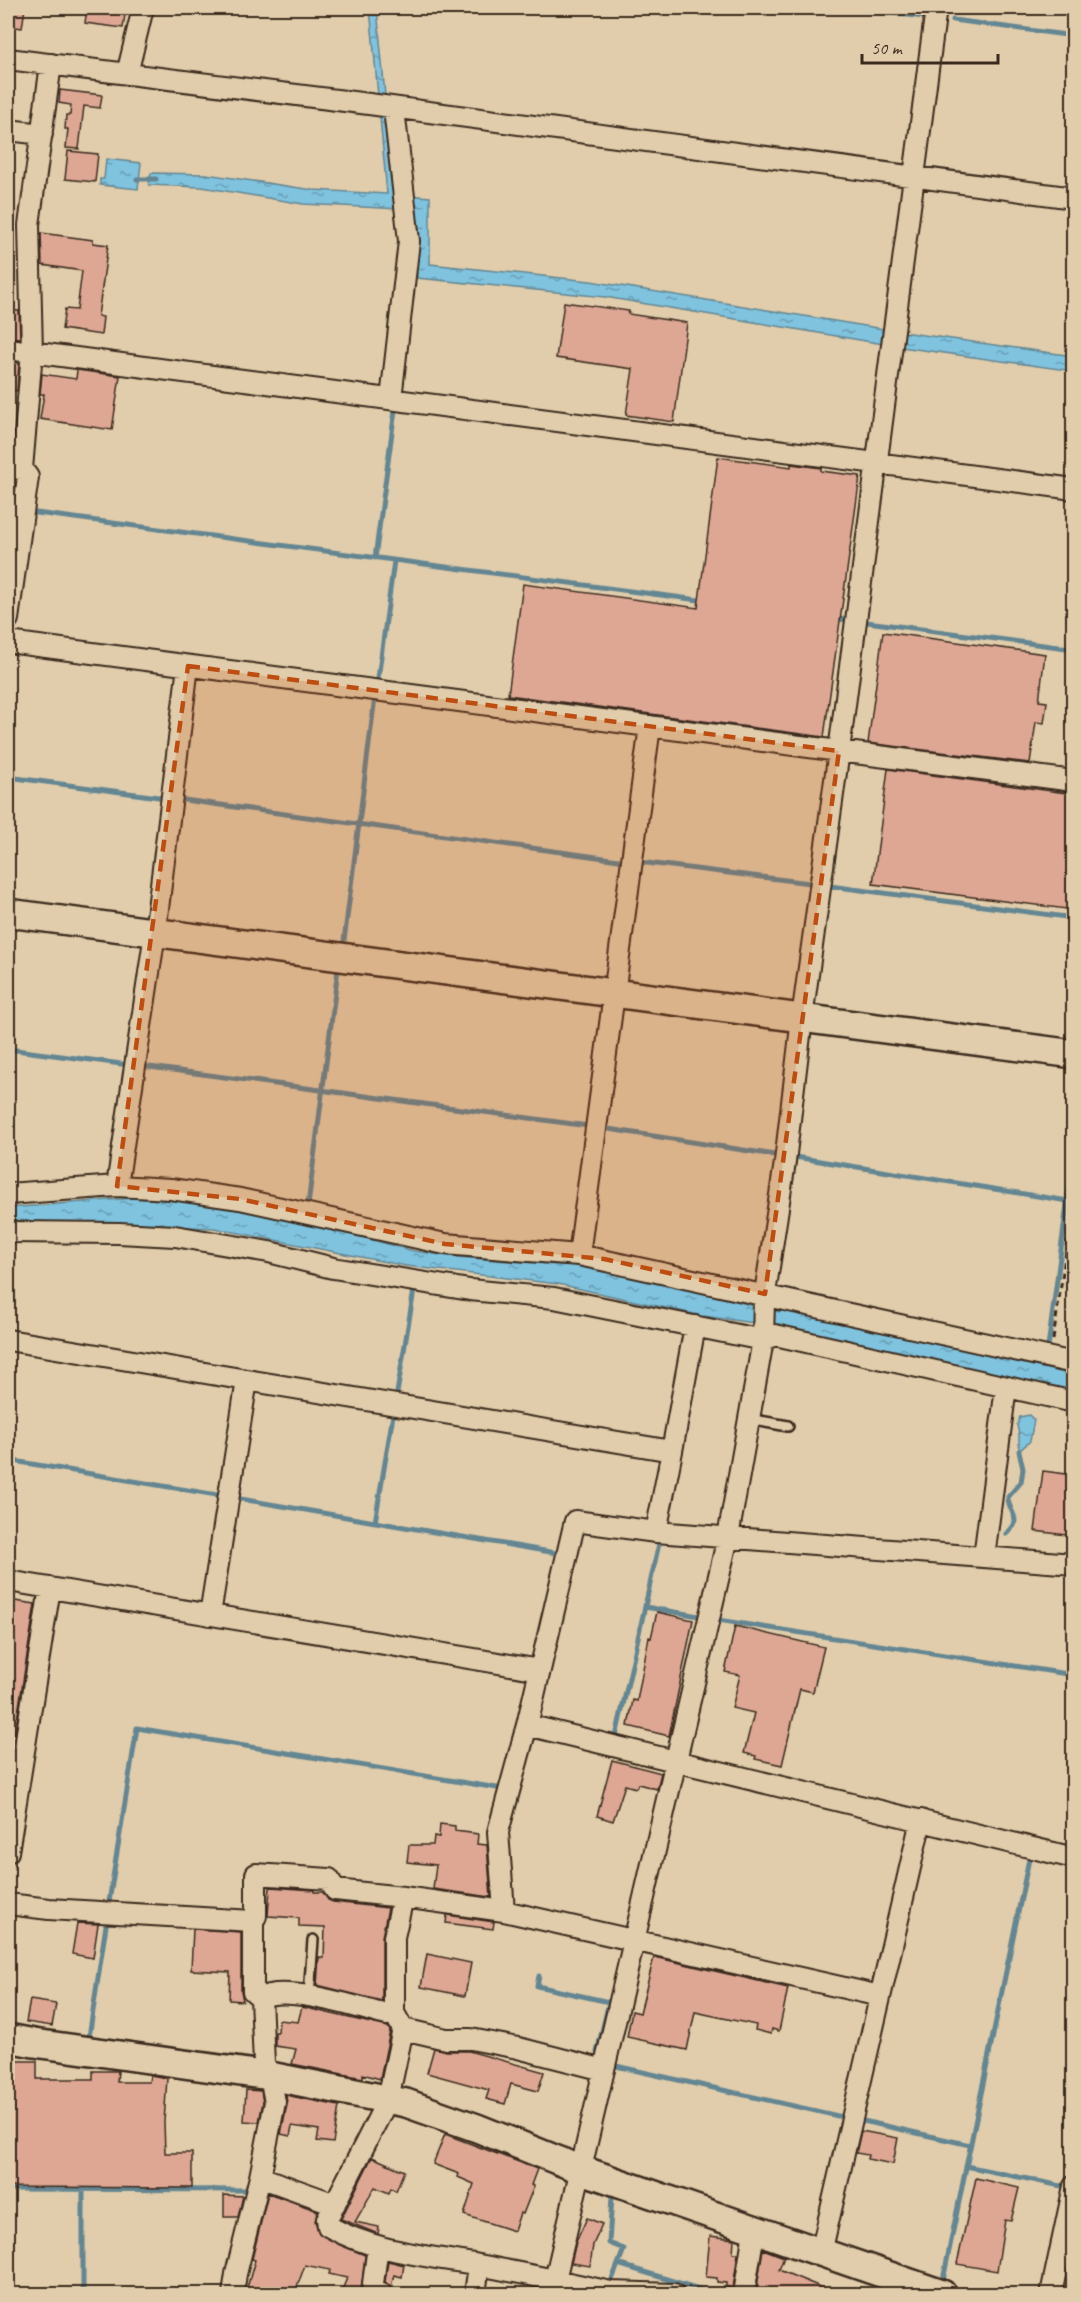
<svg xmlns="http://www.w3.org/2000/svg" width="1081" height="2302" viewBox="0 0 1081 2302" font-family="Caveat,sans-serif">
	<style>
		.water { fill: url(#water-ripples); stroke: #648692; stroke-width: 1.5 }
		.lines { fill: none; stroke-linecap: round; stroke-linejoin: round }
		.stream { stroke: #648692; stroke-width: 5 }
		.building { fill: #dda794; stroke: #3b2a1e; stroke-width: 1.5 }
		.lane-casing { stroke: #3b2a1e; stroke-width: 14 }
		.street-casing { stroke: #3b2a1e; stroke-width: 24 }
		.secondary-casing { stroke: #3b2a1e; stroke-width: 32 }
		.path { stroke: #3b2a1e; stroke-width: 3; stroke-dasharray: 6 4.5; stroke-linecap: butt }
		.lane { stroke: #e1cdab; stroke-width: 9 }
		.street { stroke: #e1cdab; stroke-width: 20 }
		.secondary { stroke: #e1cdab; stroke-width: 27 }
		.marked { fill: #bd4d10; fill-opacity: 0.2; stroke: #bd4d10; stroke-width: 4.5; stroke-dasharray: 12 8; stroke-linejoin: round }
	</style>
	<defs>
		<pattern id="water-ripples" width="26" height="14" patternUnits="userSpaceOnUse" patternTransform="scale(1.5)"><rect width="26" height="14" fill="#7fc3df"/><path d="M2 4q2-2 4 0t4 0M15 11q2-2 4 0t4 0" fill="none" stroke="#699fb4"/></pattern>
	</defs>
	<rect width="100%" height="100%" fill="#e1cdab"/>
	<filter id="ink" filterUnits="userSpaceOnUse"><feTurbulence type="fractalNoise" baseFrequency=".0167" numOctaves="2"/><feDisplacementMap in="SourceGraphic" scale="12" xChannelSelector="R" yChannelSelector="G"/><feConvolveMatrix kernelMatrix="1 2 1 2 8 2 1 2 1" color-interpolation-filters="sRGB"/></filter>
	<g filter="url(#ink)">
		<!-- water -->
		<path class="water" d="M 370,8 L 377,8 L 394,194 L 430,197 L 430,264 L 590,281 L 902,332 L 1073,356 L 1073,371 L 901,347 L 605,297 L 417,278 L 416,212 L 401,209 L 303,204 L 202,187 L 149,185 L 151,173 L 206,174 L 313,190 L 387,194 Z
			M 106,159 L 141,163 L 138,189 L 100,185 L 100,179 L 104,179 Z
			M 134,1198 L 244,1206 L 414,1251 L 456,1257 L 561,1265 L 596,1266 L 779,1312 L 783,1308 L 1073,1375 L 1073,1391 L 777,1326 L 703,1316 L 558,1284 L 406,1266 L 214,1228 L 8,1220 L 8,1208 Z
			M 1029,1415 L 1034,1420 L 1030,1441 L 1019,1451 L 1019,1434 L 1017,1425 L 1020,1417 Z"/>
		<g class="lines">
			<!-- stream -->
			<path class="stream" d="M 851,8 L 924,17
				M 953,20 L 1074,36
				M 137,179 L 156,179
				M 29,512 L 706,601
				M 375,558 L 395,410
				M 834,618 L 846,620
				M 867,622 L 1074,649
				M 377,686 L 394,561
				M 8,777 L 166,798
				M 177,799 L 626,861
				M 639,862 L 810,883
				M 830,886 L 1074,918
				M 344,941 L 375,697
				M 8,1049 L 129,1065
				M 142,1066 L 588,1126
				M 602,1128 L 775,1155
				M 795,1157 L 1068,1201
				M 308,1205 L 338,969
				M 1048,1347 L 1074,1152
				M 396,1399 L 414,1290
				M 8,1460 L 223,1496
				M 235,1498 L 562,1554
				M 375,1522 L 394,1409
				M 1006,1534 C 1025,1518 1008,1514 1008,1497 L 1021,1482 L 1023,1469 L 1019,1451
				M 645,1607 L 699,1616
				M 718,1620 L 1074,1675
				M 615,1741 L 660,1539
				M 108,1908 L 137,1728 L 503,1789 L 504,1787
				M 539,1976 L 537,1986 L 609,2002 L 597,2052
				M 89,2037 L 107,1919
				M 616,2066 L 847,2118
				M 859,2120 L 970,2145
				M 966,2166 L 1066,2187
				M 8,2189 L 251,2190
				M 618,2264 L 715,2294
				M 943,2280 L 1030,1854
				M 610,2285 L 624,2249 L 609,2243 L 612,2197
				M 83,2294 L 83,2186"/>
		</g>
		<!-- building -->
		<path class="building" d="M 8,8 L 25,8 L 22,28 L 8,26 Z
			M 87,8 L 126,8 L 123,28 L 85,23 Z
			M 60,90 L 102,95 L 100,108 L 84,106 L 79,149 L 66,148 L 68,129 L 65,129 L 66,115 L 70,115 L 71,105 L 59,103 Z
			M 68,151 L 98,154 L 95,182 L 65,179 Z
			M 41,233 L 93,240 L 93,243 L 108,245 L 98,316 L 103,317 L 101,335 L 62,329 L 65,309 L 77,310 L 82,271 L 42,265 Z
			M 564,302 L 629,311 L 628,314 L 687,323 L 674,422 L 626,415 L 633,369 L 556,358 Z
			M 8,310 L 19,311 L 20,338 L 8,337 Z
			M 8,361 L 19,363 L 17,391 L 8,389 Z
			M 77,370 L 120,376 L 112,430 L 40,419 L 44,394 L 40,394 L 42,374 L 76,379 Z
			M 718,457 L 791,467 L 791,464 L 821,468 L 821,471 L 860,476 L 824,737 L 508,695 L 523,584 L 698,608 Z
			M 883,632 L 1045,654 L 1039,701 L 1047,702 L 1044,723 L 1036,722 L 1030,763 L 868,743 Z
			M 888,769 L 1074,794 L 1074,910 L 873,884 Z
			M 1043,1471 L 1074,1475 L 1074,1536 L 1035,1531 Z
			M 8,1600 L 35,1604 L 11,1758 L 8,1758 Z
			M 657,1612 L 693,1620 L 669,1736 L 628,1726 L 633,1700 L 637,1701 L 649,1637 L 651,1638 Z
			M 735,1626 L 824,1647 L 813,1692 L 800,1689 L 782,1765 L 755,1759 L 756,1756 L 744,1753 L 754,1713 L 732,1708 L 740,1675 L 725,1672 Z
			M 612,1760 L 661,1773 L 657,1789 L 638,1784 L 636,1788 L 625,1785 L 613,1821 L 597,1816 Z
			M 440,1824 L 455,1826 L 455,1831 L 478,1834 L 477,1844 L 487,1845 L 491,1897 L 433,1889 L 436,1865 L 407,1862 L 409,1845 L 433,1845 L 434,1836 L 439,1837 Z
			M 270,1887 L 314,1890 L 314,1892 L 323,1892 L 328,1900 L 333,1902 L 388,1908 L 382,1937 L 382,2001 L 317,1985 L 319,1957 L 324,1958 L 325,1927 L 299,1926 L 299,1918 L 268,1916 Z
			M 447,1915 L 494,1922 L 493,1929 L 446,1923 Z
			M 77,1923 L 98,1924 L 93,1958 L 72,1954 Z
			M 193,1929 L 241,1932 L 241,1991 L 243,2001 L 229,2000 L 230,1972 L 191,1970 Z
			M 427,1954 L 471,1963 L 465,1996 L 421,1987 Z
			M 654,1957 L 788,1988 L 779,2031 L 772,2029 L 771,2034 L 755,2030 L 756,2025 L 695,2012 L 687,2050 L 627,2037 L 632,2011 L 640,2013 Z
			M 30,2000 L 56,2004 L 52,2026 L 26,2022 Z
			M 302,2007 L 388,2027 L 390,2031 L 380,2079 L 363,2074 L 363,2078 L 292,2064 L 296,2049 L 275,2046 L 275,2032 L 278,2032 L 279,2020 L 298,2022 Z
			M 434,2048 L 446,2051 L 469,2051 L 544,2072 L 538,2091 L 511,2084 L 505,2104 L 486,2099 L 489,2090 L 427,2073 Z
			M 10,2061 L 37,2061 L 37,2079 L 93,2079 L 93,2071 L 118,2071 L 117,2082 L 149,2082 L 150,2075 L 167,2078 L 164,2122 L 165,2153 L 192,2153 L 192,2188 L 9,2187 Z
			M 246,2090 L 261,2091 L 263,2102 L 259,2122 L 244,2121 Z
			M 286,2095 L 339,2106 L 333,2143 L 317,2141 L 319,2130 L 292,2126 L 290,2136 L 281,2134 L 287,2104 Z
			M 861,2131 L 898,2138 L 893,2164 L 867,2159 L 868,2155 L 856,2153 Z
			M 445,2134 L 537,2169 L 531,2185 L 534,2186 L 523,2214 L 520,2213 L 514,2231 L 464,2215 L 474,2184 L 458,2177 L 459,2174 L 433,2164 Z
			M 372,2157 L 404,2171 L 396,2191 L 391,2188 L 389,2193 L 375,2187 L 355,2222 L 379,2227 L 378,2234 L 341,2219 Z
			M 976,2178 L 1019,2188 L 1011,2221 L 1005,2220 L 997,2271 L 957,2264 Z
			M 268,2193 L 318,2211 L 315,2221 L 319,2233 L 340,2245 L 365,2255 L 361,2295 L 340,2295 L 347,2278 L 329,2274 L 330,2270 L 305,2265 L 294,2295 L 245,2295 L 255,2260 L 252,2259 Z
			M 224,2195 L 243,2196 L 238,2217 L 224,2217 Z
			M 587,2218 L 602,2224 L 593,2245 L 590,2266 L 571,2263 L 576,2242 Z
			M 710,2236 L 734,2239 L 733,2253 L 738,2253 L 733,2288 L 726,2287 L 726,2283 L 717,2282 L 717,2278 L 706,2277 Z
			M 763,2249 L 784,2257 L 779,2270 L 840,2295 L 756,2293 Z
			M 388,2261 L 404,2265 L 402,2277 L 394,2275 L 391,2287 L 385,2282 Z"/>
		<g class="lines">
			<defs>
				<path id="lane" d="M 749,1419 L 788,1426
					M 309,1996 L 313,1940"/>
				<path id="street" d="M 8,59 L 369,104 L 1074,198
					M 127,74 L 143,8
					M 8,130 L 42,134
					M 8,349 L 1074,489
					M 391,399 L 409,241 L 394,109
					M 8,468 L 22,469 L 32,352 L 29,225 L 51,64
					M 8,619 L 28,477 L 22,469
					M 8,642 L 839,751 L 936,8
					M 117,1186 L 171,1189 L 240,1199 L 445,1244 L 579,1255 L 650,726
					M 8,1194 L 117,1186 L 155,933 L 188,666
					M 8,1232 L 119,1233 L 175,1236 L 269,1252 L 333,1268 L 470,1290 L 554,1298 L 763,1340 L 775,1335 L 1074,1402
					M 579,1255 L 1074,1363
					M 8,1340 L 247,1380
					M 672,1451 L 656,1532 L 1074,1564
					M 984,1557 L 1006,1387
					M 8,1581 L 540,1670 L 527,1725 L 1074,1858
					M 210,1615 L 247,1380 L 672,1451 L 695,1326
					M 540,1670 L 575,1521 L 656,1532
					M 8,1852 L 50,1588
					M 403,1897 L 504,1911 L 880,1996
					M 8,1904 L 49,1909 L 253,1921 L 253,1991 L 261,1998 L 264,2063 L 270,2076 L 275,2102 L 260,2177 L 236,2274 L 233,2294
					M 504,1911 L 498,1832 L 527,1725
					M 253,1921 L 256,1916 L 256,1874 L 329,1879 L 335,1890 L 403,1897 L 394,1937 L 394,2013 L 403,2029 L 388,2099 L 327,2219 L 328,2226 C 373,2252 429,2256 479,2265
					M 261,1998 C 285,1984 359,2008 387,2015 L 394,2013
					M 403,2029 L 446,2039 L 471,2039 L 518,2048 L 604,2070
					M 260,2177 L 335,2204
					M 378,2246 L 372,2291 L 382,2294
					M 821,2253 L 921,1820
					M 555,2280 L 611,2292 L 674,2294
					M 475,2294 L 479,2265 L 555,2280 L 728,1537 L 763,1340 L 764,1300 L 785,1162 L 802,1018 L 839,751 L 1074,781
					M 744,2294 L 754,2231
					M 1051,2294 L 1074,2186"/>
				<path id="secondary" d="M 8,913 L 1074,1054
					M 8,2038 L 34,2043 L 270,2076 L 406,2103 L 477,2128 L 582,2170 L 942,2294"/>
			</defs>
			<!-- lane casing -->
			<use href="#lane" class="lane-casing"/>
			<!-- street casing -->
			<use href="#street" class="street-casing"/>
			<!-- secondary casing -->
			<use href="#secondary" class="secondary-casing"/>
			<!-- path -->
			<path class="path" d="M 1053,1340 L 1074,1196"/>
			<!-- lane -->
			<use href="#lane" class="lane"/>
			<!-- street -->
			<use href="#street" class="street"/>
			<!-- secondary -->
			<use href="#secondary" class="secondary"/>
		</g>
	</g>
	<!-- marked area -->
	<path class="marked" d="M 188,666 L 839,751 L 765,1294 L 604,1259 L 445,1244 L 240,1199 L 117,1186 Z"/>
	<!-- margin -->
	<rect width="1081" height="2302" fill="none" stroke="#e1cdab" stroke-width="30"/>
	<rect x="15" y="15" width="1051" height="2272" fill="none" stroke="#3b2a1e" stroke-width="2" filter="url(#ink)"/>
	<!-- scale -->
	<path d="M862 54v9h136v-9" fill="none" stroke="#3b2a1e" stroke-width="3"/>
	<text x="871" y="54" font-size="18" fill="#3b2a1e" stroke="#e1cdab" stroke-width="4.5" paint-order="stroke">50 m</text>
</svg>
